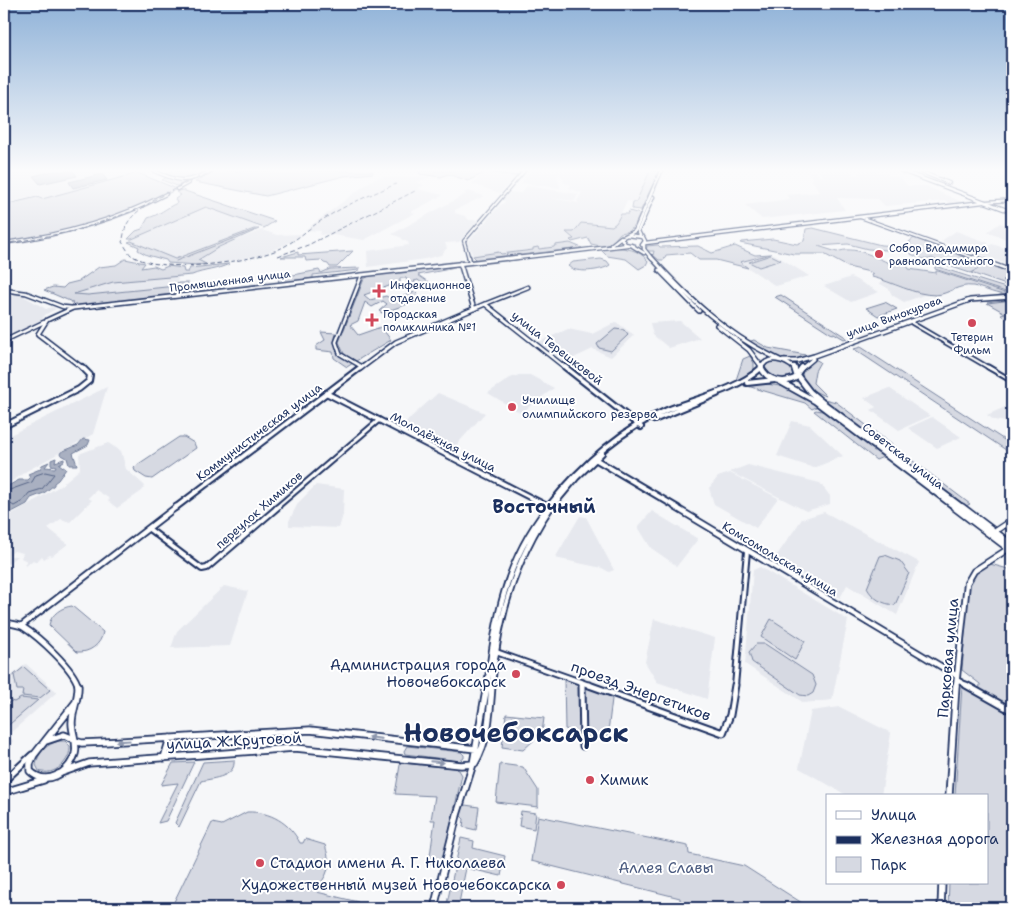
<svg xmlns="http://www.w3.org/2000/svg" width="1016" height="912" viewBox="0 0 1016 912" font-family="'Shantell Sans',sans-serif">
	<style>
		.built { fill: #e6e8ee }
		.green { fill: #d6d9e2; stroke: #7884a0 }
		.water { fill: #a9b0c1; stroke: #707c99 }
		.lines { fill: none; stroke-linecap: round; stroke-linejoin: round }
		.shore { stroke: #546386; stroke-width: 1 }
		.stream { stroke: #707c99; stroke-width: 1 }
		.street-far4-casing { stroke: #1b2f5e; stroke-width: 4.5 }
		.street-far3-casing { stroke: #1b2f5e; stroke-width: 5.5 }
		.street-far2-casing { stroke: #1b2f5e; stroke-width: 7 }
		.street-far1-casing { stroke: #1b2f5e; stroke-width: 8 }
		.street-casing { stroke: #1b2f5e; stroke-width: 9 }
		.secondary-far4-casing { stroke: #1b2f5e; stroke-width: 5 }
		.secondary-far3-casing { stroke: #1b2f5e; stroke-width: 6 }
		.secondary-far2-casing { stroke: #1b2f5e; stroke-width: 8 }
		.secondary-far1-casing { stroke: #1b2f5e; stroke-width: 8 }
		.secondary-casing { stroke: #1b2f5e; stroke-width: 9 }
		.primary-far3-casing { stroke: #1b2f5e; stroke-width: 5 }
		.primary-far2-casing { stroke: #1b2f5e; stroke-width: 6 }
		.primary-far1-casing { stroke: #1b2f5e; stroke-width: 8 }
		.primary-casing { stroke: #1b2f5e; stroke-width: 9 }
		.street-far4 { stroke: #fff; stroke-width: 2 }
		.street-far3 { stroke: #fff; stroke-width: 2.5 }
		.street-far2 { stroke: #fff; stroke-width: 3 }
		.street-far1 { stroke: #fff; stroke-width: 4 }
		.street { stroke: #fff; stroke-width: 5 }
		.secondary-far4 { stroke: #fff; stroke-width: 2.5 }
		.secondary-far3 { stroke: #fff; stroke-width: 3 }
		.secondary-far2 { stroke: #fff; stroke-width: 4 }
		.secondary-far1 { stroke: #fff; stroke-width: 4.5 }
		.secondary { stroke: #fff; stroke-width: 5.5 }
		.primary-far3 { stroke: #fff; stroke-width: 2.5 }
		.primary-far2 { stroke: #fff; stroke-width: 3 }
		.primary-far1 { stroke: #fff; stroke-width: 4.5 }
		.primary { stroke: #fff; stroke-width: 5.5 }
		.rail { stroke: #1b2f5e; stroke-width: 1; stroke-dasharray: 4.5 2.5; stroke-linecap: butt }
		.oneway { fill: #8d97ae }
		.poi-dot { fill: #d1495b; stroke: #fff; stroke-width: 2 }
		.labels { text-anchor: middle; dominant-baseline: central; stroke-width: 4; stroke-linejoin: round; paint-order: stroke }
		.far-poi-label { font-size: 11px; fill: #1b2f5e; stroke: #fff; text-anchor: start }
		.far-street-label { font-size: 11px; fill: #1b2f5e; stroke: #fff }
		.street-label { font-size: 12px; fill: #1b2f5e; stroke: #fff }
		.poi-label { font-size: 12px; fill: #1b2f5e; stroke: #fff; text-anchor: start }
		.near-street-label { font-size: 15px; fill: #1b2f5e; stroke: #fff }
		.near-poi-label { font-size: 15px; fill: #1b2f5e; stroke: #fff; text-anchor: end }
		.near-park-label { font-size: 15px; fill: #4a5a7f; stroke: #fff }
		.district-label { font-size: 18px; font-weight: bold; fill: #1b2f5e; stroke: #fff }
		.near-town-label { font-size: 26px; font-weight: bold; fill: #1b2f5e; stroke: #fff }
	</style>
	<rect width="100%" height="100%" fill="#f6f7f9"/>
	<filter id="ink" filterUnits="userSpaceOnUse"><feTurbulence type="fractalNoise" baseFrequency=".02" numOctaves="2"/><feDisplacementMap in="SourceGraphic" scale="10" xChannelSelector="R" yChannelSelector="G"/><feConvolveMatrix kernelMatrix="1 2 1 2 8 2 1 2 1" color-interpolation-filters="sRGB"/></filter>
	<g filter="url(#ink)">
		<!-- built -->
		<path class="built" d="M 4,171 L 124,171 L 130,177 L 42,199 L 39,195 L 4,204 Z
			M 530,171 L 560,171 L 557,176 L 560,188 L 521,183 Z
			M 562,171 L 650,171 L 635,202 L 627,201 L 616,223 L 612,227 L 581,223 L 574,232 L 566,232 L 574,240 L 570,241 L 570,243 L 555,245 L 554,247 L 500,254 L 499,252 L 495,252 L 496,254 L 473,256 L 468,244 L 469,241 L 499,206 L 504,203 L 505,201 L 502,200 L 509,192 L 521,193 L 527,186 L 578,194 L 575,201 L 550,198 L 579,203 L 577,201 L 582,193 L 569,188 L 571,184 L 564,183 L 563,178 L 560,175 Z
			M 809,171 L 815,171 L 819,176 L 823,177 L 820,171 L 852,171 L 854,175 L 858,175 L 858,171 L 876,171 L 900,178 L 908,186 L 926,186 L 964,203 L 952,204 L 946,201 L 885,206 L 878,199 L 837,198 L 845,210 L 762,219 L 745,205 L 790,199 L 786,195 L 820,192 L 811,179 L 812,178 Z
			M 489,173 L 492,172 L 516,176 L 500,193 L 472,184 L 482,175 Z
			M 380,177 L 430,177 L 416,182 L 424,185 L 417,189 L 443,195 L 411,212 L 415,213 L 364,240 L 327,234 L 320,235 L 321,231 L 305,230 L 372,180 Z
			M 468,191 L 484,196 L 455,210 L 455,213 L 465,216 L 469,220 L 478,220 L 459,242 L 445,243 L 447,248 L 441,255 L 425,259 L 368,267 L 367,251 L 409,245 L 408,242 L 402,240 L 402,238 L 392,234 L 466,194 L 464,193 Z
			M 206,207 L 258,226 L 254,229 L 175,259 L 131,241 L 132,239 Z
			M 1000,223 L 1012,228 L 1012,241 L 987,232 Z
			M 262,230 L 277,235 L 301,234 L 293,241 L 261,255 L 214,264 L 206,264 L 197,261 L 219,247 Z
			M 956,231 L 989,243 L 975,253 L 941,241 Z
			M 992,244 L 1012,250 L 1012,266 L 978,254 Z
			M 774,254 L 809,276 L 776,286 L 739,262 Z
			M 179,275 L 176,286 L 88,295 L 74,294 L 113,282 Z
			M 851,277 L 879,292 L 851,302 L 824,286 Z
			M 887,280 L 899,287 L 927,294 L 904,302 L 892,295 L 889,289 L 879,283 Z
			M 20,294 L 46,309 L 52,307 L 56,309 L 46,314 L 41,320 L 4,338 L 4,298 Z
			M 680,321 L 700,338 L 669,348 L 653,335 L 650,323 Z
			M 616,322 L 634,335 L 611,357 L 593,349 L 565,362 L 539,342 L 568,329 L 592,334 Z
			M 519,375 L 530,375 L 554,388 L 521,413 L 488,393 L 510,378 Z
			M 107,387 L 93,434 L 25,472 L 4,487 L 4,438 Z
			M 889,388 L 930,416 L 899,430 L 871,410 L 876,407 L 864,398 Z
			M 438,393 L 485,413 L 450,452 L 400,427 Z
			M 1012,404 L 1012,423 L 994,420 L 987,415 Z
			M 932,417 L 961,437 L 937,448 L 908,428 Z
			M 792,421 L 810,425 L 843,456 L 814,468 L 777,456 Z
			M 108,443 L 121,451 L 126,469 L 145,486 L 142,491 L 117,508 L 108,501 L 110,499 L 96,490 L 88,498 L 92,500 L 70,522 L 61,519 L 48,528 L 68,544 L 52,556 L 50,555 L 44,559 L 42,556 L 36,562 L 33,560 L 26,566 L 24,564 L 27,561 L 21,558 L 23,553 L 14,551 L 8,556 L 17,556 L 4,567 L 4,498 L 8,516 L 60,486 L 80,469 L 79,454 Z
			M 748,465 L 820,483 L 830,496 L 830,504 L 806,511 L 730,472 Z
			M 730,473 L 778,498 L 756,528 L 714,504 L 709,488 L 718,477 Z
			M 316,485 L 344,489 L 343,515 L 339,528 L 289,526 L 289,521 L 298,503 Z
			M 652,511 L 698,539 L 677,566 L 651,548 L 638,527 Z
			M 824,512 L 919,562 L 897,615 L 847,585 L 840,598 L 775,558 L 802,519 Z
			M 580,516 L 586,517 L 614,570 L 609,572 L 602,568 L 555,558 Z
			M 760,567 L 848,620 L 832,700 L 804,703 L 745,664 L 753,570 Z
			M 224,586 L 248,591 L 230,646 L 171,648 L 177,631 Z
			M 654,619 L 715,638 L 707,699 L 657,682 L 645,662 Z
			M 26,664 L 57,692 L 8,735 L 13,741 L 9,750 L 4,755 L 4,682 Z
			M 840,707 L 891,733 L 881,796 L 848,796 L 799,768 L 811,711 Z"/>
		<!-- green -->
		<path class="green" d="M 171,171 L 208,171 L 177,186 L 162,180 L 167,177 L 164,175 Z
			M 215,171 L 373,171 L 373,173 L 344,176 L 266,196 L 195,182 Z
			M 418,171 L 522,171 L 516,176 L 486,172 L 468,181 L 448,174 L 441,177 L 420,174 Z
			M 650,171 L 659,171 L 641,210 L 632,209 L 633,202 L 636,202 Z
			M 138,173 L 177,189 C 122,218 66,235 4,243 L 4,205 L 37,197 L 42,199 Z
			M 182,190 L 275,221 L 264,228 L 206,207 L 132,239 L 128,239 L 136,231 L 142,229 L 148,218 C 159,215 166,208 177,203 L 175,199 L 181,195 L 176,192 Z
			M 629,211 L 640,214 C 635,225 632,232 620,233 L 611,244 L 601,246 L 591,244 L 588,238 L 572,242 L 570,240 L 574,239 L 566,232 L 574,232 L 581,223 L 612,226 L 616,223 L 621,214 L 628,214 Z
			M 813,228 L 881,245 L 902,246 L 905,251 L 868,249 L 848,244 L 818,246 L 837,252 C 854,245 875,257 891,264 C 897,266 900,264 906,264 L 909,269 L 936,273 L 936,271 L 938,271 L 1011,295 C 994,295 988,289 973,286 C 958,284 949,294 936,295 C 914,295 893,282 872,277 L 871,275 L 873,274 L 870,272 L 848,267 L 824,254 L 794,254 L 740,243 L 741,242 L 773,239 L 797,244 L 804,241 L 806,229 Z
			M 254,229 L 259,229 L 219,247 L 198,260 L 206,264 L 197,265 L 168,263 L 166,260 L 147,255 L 138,250 L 139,247 L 128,242 L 131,241 L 175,259 Z
			M 914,238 L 955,253 L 975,265 L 959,254 L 1012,273 L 1012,278 L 1010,280 L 1003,280 L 1012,284 L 1012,287 L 971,273 L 978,269 L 970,273 L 943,264 L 932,258 C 926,261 918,258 911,254 L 911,248 L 908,246 L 911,243 L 909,242 Z
			M 570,243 L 582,248 L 477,260 L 473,256 L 499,252 L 501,254 L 533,250 L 533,248 L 538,247 L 539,249 L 554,247 L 555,245 Z
			M 658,245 L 660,247 L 698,246 L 712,253 L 735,246 L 755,255 L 771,254 L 740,262 L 748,268 L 716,260 L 699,260 L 690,253 L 666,255 L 664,260 L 659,260 L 653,255 L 654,251 L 646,251 L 647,246 Z
			M 611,247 C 625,248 639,249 648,261 L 646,265 L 639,269 L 626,259 L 607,256 L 602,251 L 603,248 Z
			M 353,251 L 337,267 L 330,267 L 328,264 L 324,263 L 321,260 L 306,261 L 305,257 L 281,257 L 298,252 L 298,255 Z
			M 771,255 L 781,260 L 759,267 L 749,262 Z
			M 125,259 L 145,263 L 141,268 L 154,266 L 161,269 L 168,266 L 183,268 L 184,272 L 188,272 L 190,268 L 229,264 C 217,270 204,270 192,275 L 113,282 L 74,294 L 88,295 L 176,286 L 178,283 L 188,283 L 187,286 L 196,286 L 192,293 L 73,306 L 72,302 L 44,290 L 53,287 L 63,288 L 67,284 L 79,281 L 99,267 L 116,265 Z
			M 601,259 L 607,261 L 610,265 C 602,271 575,274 568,266 L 573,262 Z
			M 455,266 L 455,268 L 418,275 L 434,286 C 427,289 423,284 418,280 L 414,281 L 416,283 L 408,283 L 406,278 L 400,278 L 400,282 L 364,295 L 370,300 L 386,296 L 393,300 L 415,292 L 422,299 L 382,313 L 379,311 L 387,304 L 383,301 L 372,307 L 365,302 L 358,321 L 350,325 L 358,335 L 381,327 L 391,340 L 356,361 L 344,354 L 339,342 L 364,279 L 371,275 Z
			M 935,266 L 1012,290 L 1012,294 L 935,269 Z
			M 360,268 L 359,270 L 313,275 L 313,278 L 279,283 L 278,278 L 319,270 L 321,273 L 330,269 Z
			M 781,295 L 847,338 L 844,339 L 834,333 L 832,334 L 775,297 Z
			M 1012,300 L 1012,320 L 1002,316 L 1001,314 L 1005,313 L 987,303 Z
			M 885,302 L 897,309 L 878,316 L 866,308 Z
			M 615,329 L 624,330 L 628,335 L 611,351 L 599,348 L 597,344 Z
			M 321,332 L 336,333 C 332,349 340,356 353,363 L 347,367 L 334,358 L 333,352 L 316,350 L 316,346 L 325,340 Z
			M 754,340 L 768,348 L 811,356 C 790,362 767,357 749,345 L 748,342 Z
			M 861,347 L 1012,445 L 1012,454 L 854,349 Z
			M 750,356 L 754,363 L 754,373 L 738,382 L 736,380 L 743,359 Z
			M 815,359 L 820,362 L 815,371 L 813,383 L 826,396 C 807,391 790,370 815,359 Z
			M 770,362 C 780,361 791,364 794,374 C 785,384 769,378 764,368 Z
			M 759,383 L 787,387 L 818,406 L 812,409 L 805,403 L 744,385 Z
			M 820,398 L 836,402 L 900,451 L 894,453 Z
			M 816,410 L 828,412 L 883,454 L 883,457 L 876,460 L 814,411 Z
			M 179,437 L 184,437 L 194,443 L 196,448 L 152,479 L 146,478 L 135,471 L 134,468 L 137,465 Z
			M 905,455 L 970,504 L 966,506 L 900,457 Z
			M 885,555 L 900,561 L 909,573 L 895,605 C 883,604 873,599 867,588 L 880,556 Z
			M 990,564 L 1012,570 L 1012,908 L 948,908 L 949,883 L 987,883 L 987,796 L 955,796 L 962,686 L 979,696 L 980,684 L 962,670 L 969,583 L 977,572 Z
			M 72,606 L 103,632 C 101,645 89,653 77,652 L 49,625 C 51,614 62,607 72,606 Z
			M 771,619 L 805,641 L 795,660 L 761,637 Z
			M 756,644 L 765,644 L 812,675 L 816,685 L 813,693 L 808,696 L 800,695 L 752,662 L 749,652 Z
			M 24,667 L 50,690 L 40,698 L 22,696 L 23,690 L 17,690 L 14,675 Z
			M 564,679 L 606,694 L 612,699 L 607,740 L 565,729 Z
			M 21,698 L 38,700 L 4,729 L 4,707 L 11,701 L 14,702 Z
			M 506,714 L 544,718 L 542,733 L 523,750 L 502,747 Z
			M 59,741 L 65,741 L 70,746 C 71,761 54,777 39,771 L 36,765 C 38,752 47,744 59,741 Z
			M 407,746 L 461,752 L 464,755 L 464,758 L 460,761 L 405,754 L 404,751 Z
			M 234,760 C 236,777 214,778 201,781 L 179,827 L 175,823 L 203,762 Z
			M 194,762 L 166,821 L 158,823 L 178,783 L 161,785 L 173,763 Z
			M 402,763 L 454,768 L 459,770 L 462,775 L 442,864 L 429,863 L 435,820 L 431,820 L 435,796 L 395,794 L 400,765 Z
			M 500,764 L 523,767 L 538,790 L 538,807 L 496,802 Z
			M 465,805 L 479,807 L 476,830 L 463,827 L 464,819 L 459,814 Z
			M 521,811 L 536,813 L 534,829 L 519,826 Z
			M 247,812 C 270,811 290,823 300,843 L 303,843 L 305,839 L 325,845 C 327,852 330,861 328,869 C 326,878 319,883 317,892 L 358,902 L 354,908 L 171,908 L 212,823 L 222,825 Z
			M 538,816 L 688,846 L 689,854 L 744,866 L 810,908 L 680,908 L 680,898 L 531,861 Z
			M 461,838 L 474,841 L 473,848 L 505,856 L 501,876 L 466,868 L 458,908 L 446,908 Z"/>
		<!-- water -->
		<path class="water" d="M 53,171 L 73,171 L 77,176 L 40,184 L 33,176 Z
			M 102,174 L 107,180 L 73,188 L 69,182 Z
			M 83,439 L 90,440 L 88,445 L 73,453 L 77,465 L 69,465 L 67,458 L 60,454 L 61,452 L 78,445 Z
			M 56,458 L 55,462 L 64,459 L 64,461 L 59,464 L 66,469 L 58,480 L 54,483 L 54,485 L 44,493 L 31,498 L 27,504 L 8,514 L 4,497 L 6,487 L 19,480 L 28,480 L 30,478 L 28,474 L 40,469 L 42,465 L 49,462 L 45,467 L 55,468 L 56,466 L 51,465 L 51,460 Z"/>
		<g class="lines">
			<!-- shore -->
			<path class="shore" d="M 4,492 L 32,482 L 36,475 L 45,472 L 54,474 L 42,489 L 29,493 L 23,501 L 14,506 L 4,500"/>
			<!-- stream -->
			<path class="stream" d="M 176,261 L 255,230"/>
			<defs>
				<path id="street-far4" d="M 154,171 C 179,182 186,184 211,171
					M 919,171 L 949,183
					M 177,189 L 188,183
					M 984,202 L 1012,200
					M 860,217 L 977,259
					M 4,243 C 61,235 115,221 166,194
					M 469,259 L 464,241 L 524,171"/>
				<path id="street-far3" d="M 469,257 L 470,262
					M 974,257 L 1012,271
					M 362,275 L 336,342 L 340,354 L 362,367
					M 4,290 L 26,293 L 63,307 L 73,308
					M 485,304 L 528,287
					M 912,323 L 991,369
					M 4,341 L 44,322"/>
				<path id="street-far2" d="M 988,367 L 1012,381
					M 276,508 L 379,420"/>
				<path id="street-far1" d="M 149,529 L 202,569 L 207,568 L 278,507
					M 994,532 L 1012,520
					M 496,652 L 592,686
					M 957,680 L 968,686
					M 582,682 L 582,686
					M 735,686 L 747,551"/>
				<path id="street" d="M 582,685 L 583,746
					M 589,685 L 723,733 L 730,715 L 735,685
					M 966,685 L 1012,711
					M 4,781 L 32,755
					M 4,792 L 44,780"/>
				<path id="secondary-far4" d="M 902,171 L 1012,212
					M 645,243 L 983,202
					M 611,245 L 621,237
					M 508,259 L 627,245"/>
				<path id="secondary-far3" d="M 460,263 L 474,309
					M 783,361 L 797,361 L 814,356 L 970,300 L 1012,297
					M 84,369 L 38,334 L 47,320 L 73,308 L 519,257
					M 360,369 L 396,342 L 485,304 L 567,369
					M 801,369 L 813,359"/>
				<path id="secondary-far2" d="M 565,367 L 641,427
					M 797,374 L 802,367
					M 747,383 L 775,380
					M 326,393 L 549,507
					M 654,420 L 717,394
					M 4,426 L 79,389 L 89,381 L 90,375 L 82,367
					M 595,459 L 678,508
					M 175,508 L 361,367
					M 547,508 C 579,468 619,430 667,410 C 698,398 737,390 761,368
					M 551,508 L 577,477 L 602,453"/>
				<path id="secondary-far1" d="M 675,507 L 957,676
					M 4,622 C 10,624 17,624 23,627 C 39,637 74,669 78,686
					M 21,626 L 176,507
					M 487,686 C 496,618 504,563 548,507
					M 492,686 C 497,622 514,561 551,507
					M 956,686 L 967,583 L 974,571 L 1008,549"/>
				<path id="secondary" d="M 75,703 L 34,755 L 30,764 L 30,771 C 46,787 69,773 75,754 C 78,743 72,734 72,723 C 72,710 79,698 78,685
					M 46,741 L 64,735 L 74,739
					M 75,741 L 82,743 L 105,742 L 310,730 L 476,749
					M 164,758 L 170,738
					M 475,763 C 489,739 490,712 492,685
					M 58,774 L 89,763 L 295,748 L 461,765 L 473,764
					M 949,796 L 956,685
					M 434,908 L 457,815 L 473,764 L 487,685
					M 941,908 L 942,883"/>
				<path id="primary-far3" d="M 627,235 L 643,237 L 645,241 L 642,245
					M 640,235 L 638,231 L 653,197
					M 644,243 L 644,249 L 652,259
					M 631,245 L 644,253
					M 634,246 L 625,244 L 621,238 L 635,231 L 661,171"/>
				<path id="primary-far2" d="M 651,257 C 689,299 728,336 780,360
					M 659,270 L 699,311
					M 717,325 L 749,350 L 761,366
					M 761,369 C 767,353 786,361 795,369"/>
				<path id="primary-far1" d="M 761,367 C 767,381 784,385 797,377 L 794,367
					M 797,375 L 810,392 L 822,402 L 963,508
					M 779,381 L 815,401 L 956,508"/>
				<path id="primary" d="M 954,507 L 1012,551
					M 962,507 L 1012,545"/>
			</defs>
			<!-- street-far4 casing -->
			<use href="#street-far4" class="street-far4-casing"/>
			<!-- street-far3 casing -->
			<use href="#street-far3" class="street-far3-casing"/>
			<!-- street-far2 casing -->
			<use href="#street-far2" class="street-far2-casing"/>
			<!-- street-far1 casing -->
			<use href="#street-far1" class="street-far1-casing"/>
			<!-- street casing -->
			<use href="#street" class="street-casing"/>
			<!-- secondary-far4 casing -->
			<use href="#secondary-far4" class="secondary-far4-casing"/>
			<!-- secondary-far3 casing -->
			<use href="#secondary-far3" class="secondary-far3-casing"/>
			<!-- secondary-far2 casing -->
			<use href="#secondary-far2" class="secondary-far2-casing"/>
			<!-- secondary-far1 casing -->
			<use href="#secondary-far1" class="secondary-far1-casing"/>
			<!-- secondary casing -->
			<use href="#secondary" class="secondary-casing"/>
			<!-- primary-far3 casing -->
			<use href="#primary-far3" class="primary-far3-casing"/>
			<!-- primary-far2 casing -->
			<use href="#primary-far2" class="primary-far2-casing"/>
			<!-- primary-far1 casing -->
			<use href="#primary-far1" class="primary-far1-casing"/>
			<!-- primary casing -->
			<use href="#primary" class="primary-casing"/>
			<!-- street-far4 -->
			<use href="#street-far4" class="street-far4"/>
			<!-- street-far3 -->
			<use href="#street-far3" class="street-far3"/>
			<!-- street-far2 -->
			<use href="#street-far2" class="street-far2"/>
			<!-- street-far1 -->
			<use href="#street-far1" class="street-far1"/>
			<!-- street -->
			<use href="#street" class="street"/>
			<!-- secondary-far4 -->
			<use href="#secondary-far4" class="secondary-far4"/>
			<!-- secondary-far3 -->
			<use href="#secondary-far3" class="secondary-far3"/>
			<!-- secondary-far2 -->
			<use href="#secondary-far2" class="secondary-far2"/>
			<!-- secondary-far1 -->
			<use href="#secondary-far1" class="secondary-far1"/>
			<!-- secondary -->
			<use href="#secondary" class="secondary"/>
			<!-- primary-far3 -->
			<use href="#primary-far3" class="primary-far3"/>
			<!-- primary-far2 -->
			<use href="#primary-far2" class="primary-far2"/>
			<!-- primary-far1 -->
			<use href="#primary-far1" class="primary-far1"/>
			<!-- primary -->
			<use href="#primary" class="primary"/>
			<!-- rail -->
			<path class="rail" d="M 213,171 C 190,182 139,202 127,224 C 124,229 124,237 122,242 C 125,246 128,252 131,255 C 160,275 245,263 277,250 C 296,242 309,227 327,217 C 349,203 373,194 396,184
				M 4,244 L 75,231 L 136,210
				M 278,256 L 308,245 L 415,191"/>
		</g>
		<!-- one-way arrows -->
		<defs><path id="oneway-solid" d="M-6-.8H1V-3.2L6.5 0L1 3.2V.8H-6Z" transform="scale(1.25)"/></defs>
		<g class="oneway">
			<use href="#oneway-solid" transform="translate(375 738) rotate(-172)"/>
			<use href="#oneway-solid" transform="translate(123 741) rotate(176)"/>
			<use href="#oneway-solid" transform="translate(437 762) rotate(5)"/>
		</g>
	</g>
	<!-- sky -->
	<linearGradient id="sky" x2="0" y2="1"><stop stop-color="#8fb2d8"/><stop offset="0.57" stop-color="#fbfbfc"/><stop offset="1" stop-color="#fbfbfc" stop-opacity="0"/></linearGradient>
	<rect width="1016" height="299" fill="url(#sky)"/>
	<!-- markers -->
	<g class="poi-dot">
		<circle cx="879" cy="254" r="5"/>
		<path d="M376.5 283.5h5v5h5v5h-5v5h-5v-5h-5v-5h5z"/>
		<path d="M369.5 312.5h5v5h5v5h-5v5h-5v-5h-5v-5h5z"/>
		<circle cx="972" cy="323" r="5"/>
		<circle cx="512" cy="407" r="5"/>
		<circle cx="516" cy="674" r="5"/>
		<circle cx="590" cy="780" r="5"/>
		<circle cx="260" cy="863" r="5"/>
		<circle cx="561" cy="885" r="5"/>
	</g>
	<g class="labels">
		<!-- far-poi labels -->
		<g class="far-poi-label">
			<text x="889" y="248">Собор Владимира<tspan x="889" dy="13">равноапостольного</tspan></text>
			<text x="390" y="285">Инфекционное<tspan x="390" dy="13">отделение</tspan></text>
			<text x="383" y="314">Городская<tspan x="383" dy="13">поликлиника №1</tspan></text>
			<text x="972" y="337" text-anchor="middle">Тетерин<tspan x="972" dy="13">Фильм</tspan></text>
		</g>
		<!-- far-street labels -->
		<g class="far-street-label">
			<text transform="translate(230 281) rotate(-7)">Промышленная улица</text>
			<text transform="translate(894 317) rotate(-20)">улица Винокурова</text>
		</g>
		<!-- street labels -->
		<g class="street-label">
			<text transform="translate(557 348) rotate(38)">улица Терешковой</text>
			<text transform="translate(259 432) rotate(-37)">Коммунистическая улица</text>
			<text transform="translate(443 442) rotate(27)">Молодёжная улица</text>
			<text transform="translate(903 456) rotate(38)">Советская улица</text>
			<text transform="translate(259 510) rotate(-41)">переулок Химиков</text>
			<text transform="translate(780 559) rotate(31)">Комсомольская улица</text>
		</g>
		<!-- poi labels -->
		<g class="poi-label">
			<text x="522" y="400">Училище<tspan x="522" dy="14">олимпийского резерва</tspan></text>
		</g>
		<!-- near-street labels -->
		<g class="near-street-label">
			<text transform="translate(948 658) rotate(-85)">Парковая улица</text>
			<text transform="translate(641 691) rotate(20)">проезд Энергетиков</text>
			<text transform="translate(234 741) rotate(-3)">улица Ж.Крутовой</text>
		</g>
		<!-- near-poi labels -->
		<g class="near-poi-label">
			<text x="506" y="665">Администрация города<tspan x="506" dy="17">Новочебоксарск</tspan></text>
			<text x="600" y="780" text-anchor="start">Химик</text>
			<text x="270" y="863" text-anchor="start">Стадион имени А. Г. Николаева</text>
			<text x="551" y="885">Художественный музей Новочебоксарска</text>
		</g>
		<!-- near-park labels -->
		<g class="near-park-label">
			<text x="666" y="868">Аллея Славы</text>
		</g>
		<!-- district labels -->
		<g class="district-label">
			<text x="544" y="507">Восточный</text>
		</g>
		<!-- near-town labels -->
		<g class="near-town-label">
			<text x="516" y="732">Новочебоксарск</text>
		</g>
	</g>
	<!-- margin -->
	<rect width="1016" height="912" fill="none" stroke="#fff" stroke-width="20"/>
	<rect x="10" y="10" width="996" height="892" fill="none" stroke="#1b2f5e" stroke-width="2" filter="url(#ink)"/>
	<!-- legend -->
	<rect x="826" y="794" width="162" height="90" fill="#ffffff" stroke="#a4acbf"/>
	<rect x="836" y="811" width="25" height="8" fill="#ffffff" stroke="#a4acbf"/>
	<text x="871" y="820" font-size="15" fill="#1b2f5e">Улица</text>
	<rect x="836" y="836" width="25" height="8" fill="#1b2f5e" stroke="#a4acbf"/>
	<text x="871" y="844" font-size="15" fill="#1b2f5e">Железная дорога</text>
	<rect x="836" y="857" width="25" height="15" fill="#d6d9e2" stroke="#a4acbf"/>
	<text x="871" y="870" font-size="15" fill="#1b2f5e">Парк</text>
</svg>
